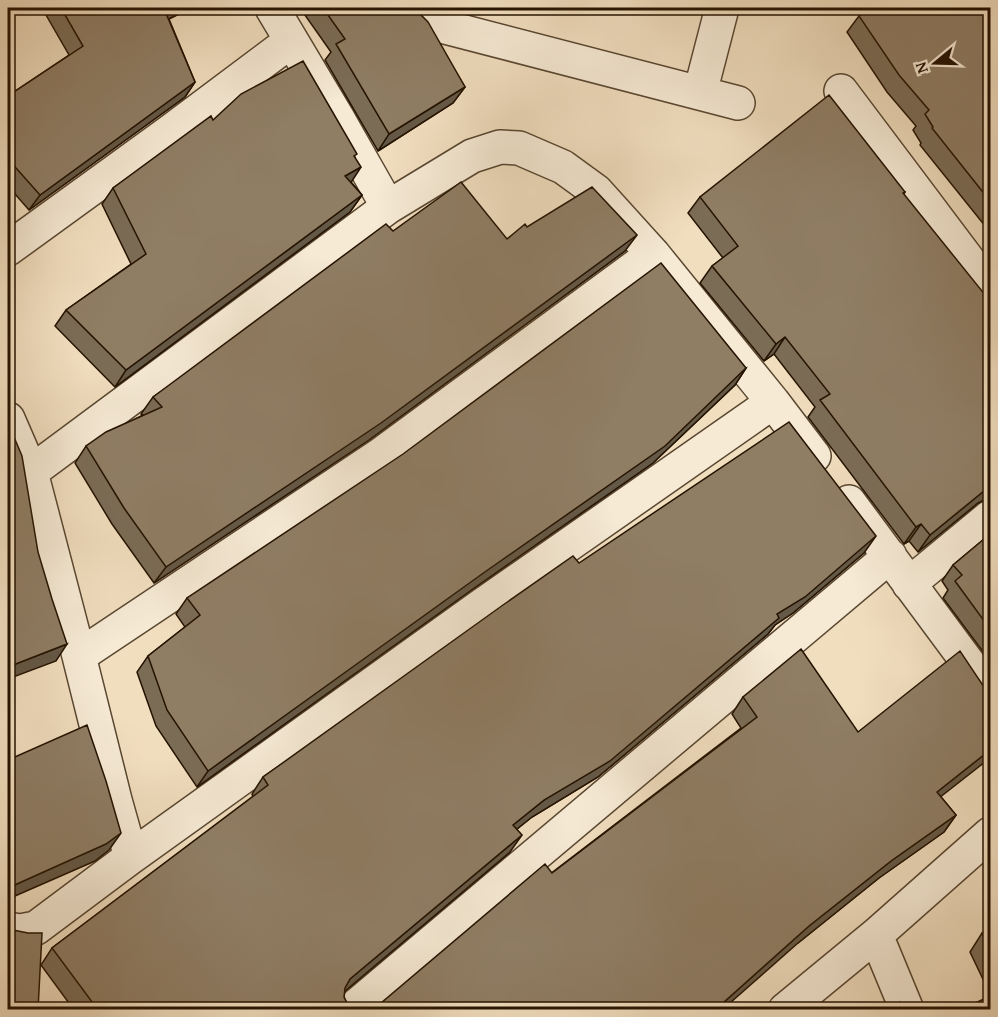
<svg xmlns="http://www.w3.org/2000/svg" width="998" height="1017" viewBox="0 0 998 1017" font-family="'Gentium Book Plus',serif">
	<style>
		.lines { fill: none; stroke-linecap: round; stroke-linejoin: round }
		.minor-casing { stroke: #584630; stroke-width: 36 }
		.minor { stroke: #f6ead5; stroke-width: 33 }
		.wall { fill: #7b6c56; stroke: #251301; stroke-width: 1.5 }
		.shaded-wall { fill: #645846; stroke: #251301; stroke-width: 1.5 }
		.building { fill: #8f7d64; stroke: #251301; stroke-width: 1.5 }
	</style>
	<rect width="100%" height="100%" fill="#f1debf"/>
	<filter id="stains"><feTurbulence type="fractalNoise" baseFrequency=".00333" numOctaves="4"/><feColorMatrix values="0 0 0 0 .2 0 0 0 0 .09 0 0 0 0 .02 0 0 0 .5 -.17"/></filter>
	<radialGradient id="worn" r=".72"><stop offset=".6" stop-color="#630" stop-opacity="0"/><stop offset="1" stop-color="#630" stop-opacity=".3"/></radialGradient>
	<g class="lines">
		<defs>
			<path id="minor" d="M 272,8 L 337,117 L 388,207
				M 418,8 L 426,22 L 738,103
				M 841,91 L 990,289
				M 700,93 L 722,8
				M 8,249 L 172,130 L 291,41
				M 8,419 L 31,472 L 79,656 L 115,800 L 131,857 L 36,928 L 20,931 L 8,929
				M 31,472 L 388,207 L 472,156 L 500,147 L 519,148 L 563,167 L 596,191 L 653,254 L 773,402 L 814,456
				M 849,502 L 969,664 L 990,697
				M 909,584 L 990,517
				M 79,656 L 380,455 L 653,254
				M 131,857 L 481,606 L 773,402
				M 876,935 L 907,1010
				M 351,1010 L 890,556
				M 785,1010 L 876,935 L 990,834"/>
		</defs>
		<!-- minor casing -->
		<use href="#minor" class="minor-casing"/>
		<!-- minor -->
		<use href="#minor" class="minor"/>
	</g>
	<!-- wall -->
	<path class="wall" d="M 42,8 L 191,8 L 169,19 L 195,82 L 185,97 L 29,210 L 8,186 L 8,96 L 69,55 Z
		M 300,8 L 417,8 L 465,87 L 453,103 L 378,151 L 325,60 L 331,52 Z
		M 990,8 L 990,232 L 920,145 L 921,143 L 913,130 L 916,126 L 887,92 L 847,32 L 859,16 Z
		M 213,120 L 355,157 L 351,182 L 362,195 L 350,212 L 115,387 L 55,326 L 66,310 L 131,264 L 102,204 L 113,188 Z
		M 905,192 L 904,194 L 986,499 L 978,503 L 918,552 L 909,541 L 904,544 L 808,417 L 815,407 L 774,354 L 764,361 L 700,283 L 712,266 L 723,258 L 688,213 L 700,197 Z
		M 527,227 L 625,251 L 369,440 L 154,583 L 112,524 L 75,463 L 86,446 L 143,415 L 141,414 L 153,397 L 393,231 L 507,239 Z
		M 746,368 L 735,385 L 653,463 L 470,591 L 197,787 L 156,726 L 137,672 L 148,656 L 185,627 L 176,614 L 187,598 Z
		M 990,534 L 990,663 L 984,653 L 943,598 L 948,590 L 942,581 L 953,565 Z
		M 864,553 L 793,613 L 775,625 L 768,634 L 598,777 L 532,817 L 517,829 L 510,852 L 345,991 L 344,997 L 348,1005 L 355,1010 L 74,1010 L 41,965 L 52,948 L 253,797 L 252,794 L 263,777 L 579,563 Z
		M 743,697 L 858,732 L 941,797 L 956,815 L 944,832 L 879,878 L 798,943 L 375,1008 L 741,728 L 732,714 Z
		M 990,929 L 990,994 L 970,952 L 982,933 Z"/>
	<!-- shaded-wall -->
	<path class="shaded-wall" d="M 171,8 L 191,8 L 154,26 L 165,11 Z
		M 195,82 L 185,97 L 29,210 L 40,195 Z
		M 465,87 L 453,103 L 378,151 L 389,134 Z
		M 361,167 L 350,184 L 345,176 Z
		M 362,195 L 350,212 L 115,387 L 126,370 Z
		M 637,235 L 625,251 L 369,440 L 154,583 L 166,567 Z
		M 785,337 L 774,354 L 764,361 L 776,344 Z
		M 746,368 L 735,385 L 653,463 L 470,591 L 197,787 L 208,771 Z
		M 990,486 L 990,499 L 986,499 L 978,503 L 918,552 L 930,535 Z
		M 921,524 L 909,541 L 904,544 L 916,527 Z
		M 876,536 L 864,553 L 793,613 L 775,625 L 768,634 L 598,777 L 532,817 L 502,841 L 513,825 L 777,614 Z
		M 67,644 L 56,661 L 8,679 L 8,667 Z
		M 990,750 L 990,758 L 925,809 L 937,792 Z
		M 956,815 L 944,832 L 879,878 L 798,943 L 722,1010 L 715,1010 L 809,926 L 891,861 Z
		M 121,833 L 109,850 L 95,861 L 8,899 L 8,888 Z
		M 522,835 L 510,852 L 339,996 L 350,979 Z"/>
	<!-- building -->
	<path class="building" d="M 61,8 L 171,8 L 165,11 L 195,82 L 40,195 L 8,159 L 8,96 L 83,46 Z
		M 323,8 L 417,8 L 421,15 L 428,22 L 465,87 L 389,134 L 336,44 L 345,39 Z
		M 871,8 L 926,8 L 928,11 L 932,8 L 990,8 L 990,201 L 932,128 L 933,127 L 925,114 L 929,110 L 899,75 L 859,16 Z
		M 303,61 L 357,154 L 354,156 L 361,167 L 345,176 L 362,195 L 126,370 L 66,310 L 146,254 L 113,188 L 211,116 L 213,120 L 241,94 Z
		M 829,95 L 905,192 L 903,193 L 990,301 L 990,486 L 930,535 L 921,524 L 916,527 L 820,400 L 830,394 L 785,337 L 776,344 L 712,266 L 738,246 L 700,197 Z
		M 461,182 L 507,239 L 525,224 L 527,227 L 592,187 L 637,235 L 381,423 L 166,567 L 124,508 L 86,446 L 106,432 L 162,407 L 153,397 L 386,224 L 393,231 Z
		M 661,263 L 746,368 L 665,446 L 482,574 L 208,771 L 167,710 L 148,656 L 200,615 L 187,598 L 403,454 Z
		M 789,422 L 876,536 L 805,597 L 777,614 L 779,618 L 610,761 L 544,800 L 513,825 L 522,835 L 350,979 L 345,988 L 344,997 L 348,1005 L 355,1010 L 98,1010 L 52,948 L 268,785 L 263,777 L 503,605 L 573,556 L 579,563 Z
		M 11,430 L 22,456 L 38,552 L 52,599 L 67,644 L 8,667 L 8,434 Z
		M 990,534 L 990,629 L 955,581 L 962,575 L 953,565 Z
		M 801,649 L 858,732 L 960,651 L 986,690 L 990,695 L 990,750 L 937,792 L 956,815 L 891,861 L 809,926 L 715,1010 L 371,1010 L 375,1008 L 545,864 L 552,873 L 757,717 L 743,697 Z
		M 8,682 L 9,683 L 8,700 Z
		M 87,725 L 106,781 L 121,833 L 106,844 L 8,888 L 8,760 Z
		M 8,929 L 28,933 L 42,933 L 38,1010 L 8,1010 Z
		M 990,929 L 990,950 L 982,933 Z
		M 990,996 L 990,1010 L 961,1010 Z
		M 900,1002 L 903,1010 L 885,1010 Z"/>
	<!-- margin -->
	<rect width="998" height="1017" fill="none" stroke="#f1debf" stroke-width="30"/>
	<rect x="9" y="9" width="980" height="999" fill="none" stroke="#251301" stroke-width="3"/>
	<rect x="15" y="15" width="968" height="987" fill="none" stroke="#251301" stroke-width="1.5"/>
	<!-- north arrow -->
	<g transform="translate(935 63) rotate(251)" stroke="#f6ead5" stroke-width="4.5" paint-order="stroke">
	<path d="M0-4.5L10 22L0 15L-10 22Z" fill="#251301"/>
	<text y="-9" font-size="16" font-weight="bold" text-anchor="middle" fill="#251301">N</text>
	</g>
	<rect width="100%" height="100%" filter="url(#stains)"/>
	<rect width="100%" height="100%" fill="url(#worn)"/>
</svg>
